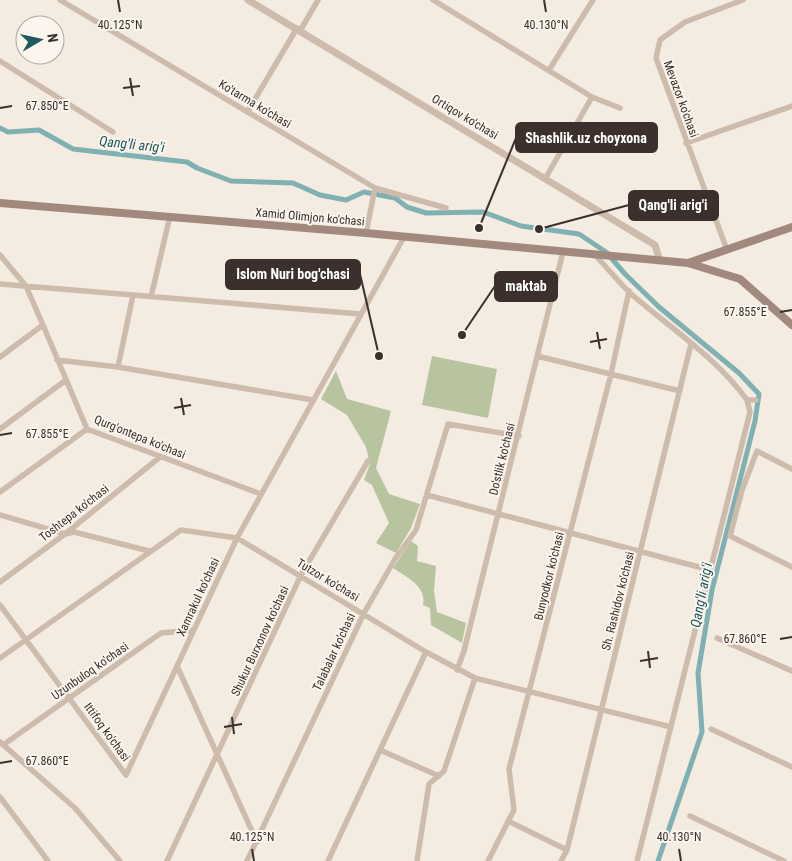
<svg xmlns="http://www.w3.org/2000/svg" width="792" height="861" viewBox="0 0 792 861" font-family="'Roboto Condensed',sans-serif">
	<style>
		.green { fill: #b8c4a0 }
		.lines { fill: none; stroke-linecap: round; stroke-linejoin: round }
		.canal { stroke: #7fb0b2; stroke-width: 5 }
		.minor { stroke: #cdbbac; stroke-width: 5.5 }
		.tertiary { stroke: #cdbbac; stroke-width: 7 }
		.secondary { stroke: #a18a7d; stroke-width: 8 }
		.ticks { fill: none; stroke: #3b302b; stroke-width: 2 }
		.labels { text-anchor: middle; dominant-baseline: central; stroke-width: 4; stroke-linejoin: round; paint-order: stroke }
		.street-label { font-size: 12px; fill: #3b302b; stroke: #fbf5ee }
		.water-label { font-size: 14px; font-style: italic; fill: #1f5a5e; stroke: #fbf5ee }
		.ticks-label { font-size: 12px; text-anchor: middle; fill: #3b302b; stroke: #fbf5ee; stroke-width: 4; stroke-linejoin: round; paint-order: stroke }
		.leader { fill: none; stroke: #3b302b; stroke-width: 2 }
		.callout-dot { fill: #3b302b; stroke: #fbf5ee; stroke-width: 2 }
		.callout { fill: #3b302b; stroke: #3b302b; stroke-width: 2 }
		.callout-label { font-size: 14px; text-anchor: middle; font-weight: bold; fill: #fff }
	</style>
	<rect width="100%" height="100%" fill="#f4ebe1"/>
	<!-- green -->
	<path class="green" d="M 432,356 L 497,369 L 488,418 L 422,405 Z
		M 336,371 L 347,399 L 391,411 L 376,468 L 389,494 L 420,504 L 411,528 L 396,553 L 376,543 L 389,523 L 372,485 L 364,480 L 370,464 L 366,447 L 347,415 L 321,399 Z
		M 411,541 L 418,546 L 417,561 L 436,566 L 434,591 L 437,612 L 466,623 L 462,643 L 431,625 L 430,608 L 423,605 C 427,586 406,577 393,568 Z"/>
	<g class="lines">
		<!-- canal -->
		<path class="canal" d="M 0,128 L 8,132 L 39,130 L 73,149 L 187,162 L 197,168 L 231,181 L 293,183 L 320,195 L 346,200 L 364,192 L 395,198 L 407,207 L 426,213 L 483,212 L 521,226 L 579,234 L 606,252 L 625,274 L 659,307 L 739,373 L 759,394 L 755,421 L 712,590 L 698,673 L 702,732 L 658,861"/>
		<!-- minor -->
		<path class="minor" d="M 60,0 L 375,188 L 446,208
			M 433,0 L 592,97 L 620,108
			M 300,31 L 318,0
			M 0,61 L 113,132
			M 549,70 L 593,0
			M 248,111 L 297,28
			M 686,143 L 792,106
			M 545,179 L 592,97
			M 366,233 L 375,188
			M 727,250 L 656,58 L 660,40 L 685,22 L 743,0
			M 0,255 L 26,286 L 43,325 L 0,357
			M 596,256 C 607,268 618,281 630,293 C 670,328 716,357 747,400 L 756,400
			M 0,284 L 133,295 L 118,367 L 313,400
			M 133,295 L 360,314
			M 151,297 L 170,216
			M 43,325 L 87,429 L 261,494
			M 537,356 L 680,391
			M 57,360 L 118,367
			M 0,429 L 66,380
			M 792,469 L 757,451 L 742,490 L 730,536 L 792,567
			M 0,492 L 87,429
			M 427,495 L 710,570
			M 0,515 L 65,534 L 74,532 L 149,551
			M 0,582 L 65,534 L 160,457
			M 0,605 L 126,775 L 237,538 L 404,237
			M 717,638 L 792,671
			M 0,658 L 181,530 L 237,538 L 426,652 L 475,678 L 671,727
			M 177,666 L 257,842
			M 457,670 L 464,651 L 563,252
			M 711,729 L 792,767
			M 0,742 L 75,808 L 120,861
			M 3,745 L 161,633 L 194,630
			M 380,750 L 439,776
			M 0,797 L 48,861
			M 690,816 L 784,861
			M 508,821 L 567,850
			M 167,861 L 301,575 L 368,461
			M 247,861 L 364,613 L 395,559 L 416,530 L 448,424 L 519,436
			M 328,861 L 426,652
			M 417,861 L 429,784 L 444,771 L 475,678
			M 488,861 L 514,810 L 509,769 L 611,374 L 629,291
			M 561,861 L 567,850 L 691,344
			M 637,861 L 750,412 L 747,400"/>
		<!-- tertiary -->
		<path class="tertiary" d="M 248,0 L 655,245 L 660,261"/>
		<!-- secondary -->
		<path class="secondary" d="M 0,203 L 366,233 L 688,263 L 792,227
			M 688,263 L 740,279 L 792,325"/>
	</g>
	<!-- ticks -->
	<path class="ticks" d="M 118,0 L 120,12M 544,0 L 546,12M 130,78 L 133,96M 123,88 L 140,86M 0,108 L 12,106M 780,312 L 792,310M 597,332 L 600,349M 590,342 L 607,339M 181,398 L 184,415M 174,408 L 191,405M 0,435 L 12,433M 780,639 L 792,637M 648,651 L 650,668M 640,661 L 658,658M 232,717 L 234,734M 224,727 L 242,724M 0,763 L 12,761M 252,849 L 254,861M 679,849 L 681,861"/>
	<g class="labels">
		<!-- street labels -->
		<g class="street-label">
			<text transform="translate(681 99) rotate(70)">Mevazor ko'chasi</text>
			<text transform="translate(255 104) rotate(31)">Ko'tarma ko'chasi</text>
			<text transform="translate(465 117) rotate(31)">Ortiqov ko'chasi</text>
			<text transform="translate(310 217) rotate(5)">Xamid Olimjon ko'chasi</text>
			<text transform="translate(140 437) rotate(22)">Qurg'ontepa ko'chasi</text>
			<text transform="translate(502 459) rotate(-76)">Do'stlik ko'chasi</text>
			<text transform="translate(74 513) rotate(-38)">Toshtepa ko'chasi</text>
			<text transform="translate(549 576) rotate(-76)">Bunyodkor ko'chasi</text>
			<text transform="translate(328 580) rotate(31)">Tutzor ko'chasi</text>
			<text transform="translate(198 597) rotate(-65)">Xamrakul ko'chasi</text>
			<text transform="translate(618 601) rotate(-76)">Sh. Rashidov ko'chasi</text>
			<text transform="translate(260 641) rotate(-65)">Shukur Burxonov ko'chasi</text>
			<text transform="translate(334 652) rotate(-65)">Talabalar ko'chasi</text>
			<text transform="translate(90 671) rotate(-35)">Uzunbuloq ko'chasi</text>
			<text transform="translate(107 732) rotate(54)">Ittifoq ko'chasi</text>
		</g>
		<!-- water labels -->
		<g class="water-label">
			<text transform="translate(132 144) rotate(6)">Qang'li arig'i</text>
			<text transform="translate(701 595) rotate(-79)">Qang'li arig'i</text>
		</g>
	</g>
	<g class="ticks-label">
		<text x="120" y="29">40.125°N</text>
		<text x="546" y="29">40.130°N</text>
		<text x="47" y="110">67.850°E</text>
		<text x="745" y="316">67.855°E</text>
		<text x="47" y="438">67.855°E</text>
		<text x="745" y="643">67.860°E</text>
		<text x="47" y="765">67.860°E</text>
		<text x="252" y="841">40.125°N</text>
		<text x="679" y="841">40.130°N</text>
	</g>
	<!-- callouts -->
	<path class="leader" d="M479 228L516 138M539 229L629 205M379 356L360 274M462 335L495 286"/>
	<g class="callout-dot">
		<circle cx="479" cy="228" r="5"/>
		<circle cx="539" cy="229" r="5"/>
		<circle cx="379" cy="356" r="5"/>
		<circle cx="462" cy="335" r="5"/>
	</g>
	<g class="callout">
		<rect x="516" y="123" width="141" height="29" rx="5"/>
		<rect x="629" y="191" width="89" height="29" rx="5"/>
		<rect x="226" y="260" width="134" height="29" rx="5"/>
		<rect x="495" y="272" width="62" height="29" rx="5"/>
	</g>
	<g class="callout-label">
		<text x="586" y="143">Shashlik.uz choyxona</text>
		<text x="673" y="210">Qang'li arig'i</text>
		<text x="293" y="279">Islom Nuri bog'chasi</text>
		<text x="526" y="291">maktab</text>
	</g>
	<!-- north arrow -->
	<g transform="translate(40 40) rotate(81)"><circle r="24" fill="#fbf5ee" stroke="#aea6a0"/>
	<path d="M0-4L9 19L0 12L-9 19Z" fill="#1f5a5e"/>
	<text y="-8" font-size="14" font-weight="bold" text-anchor="middle" fill="#3b302b">N</text>
	</g>
</svg>
